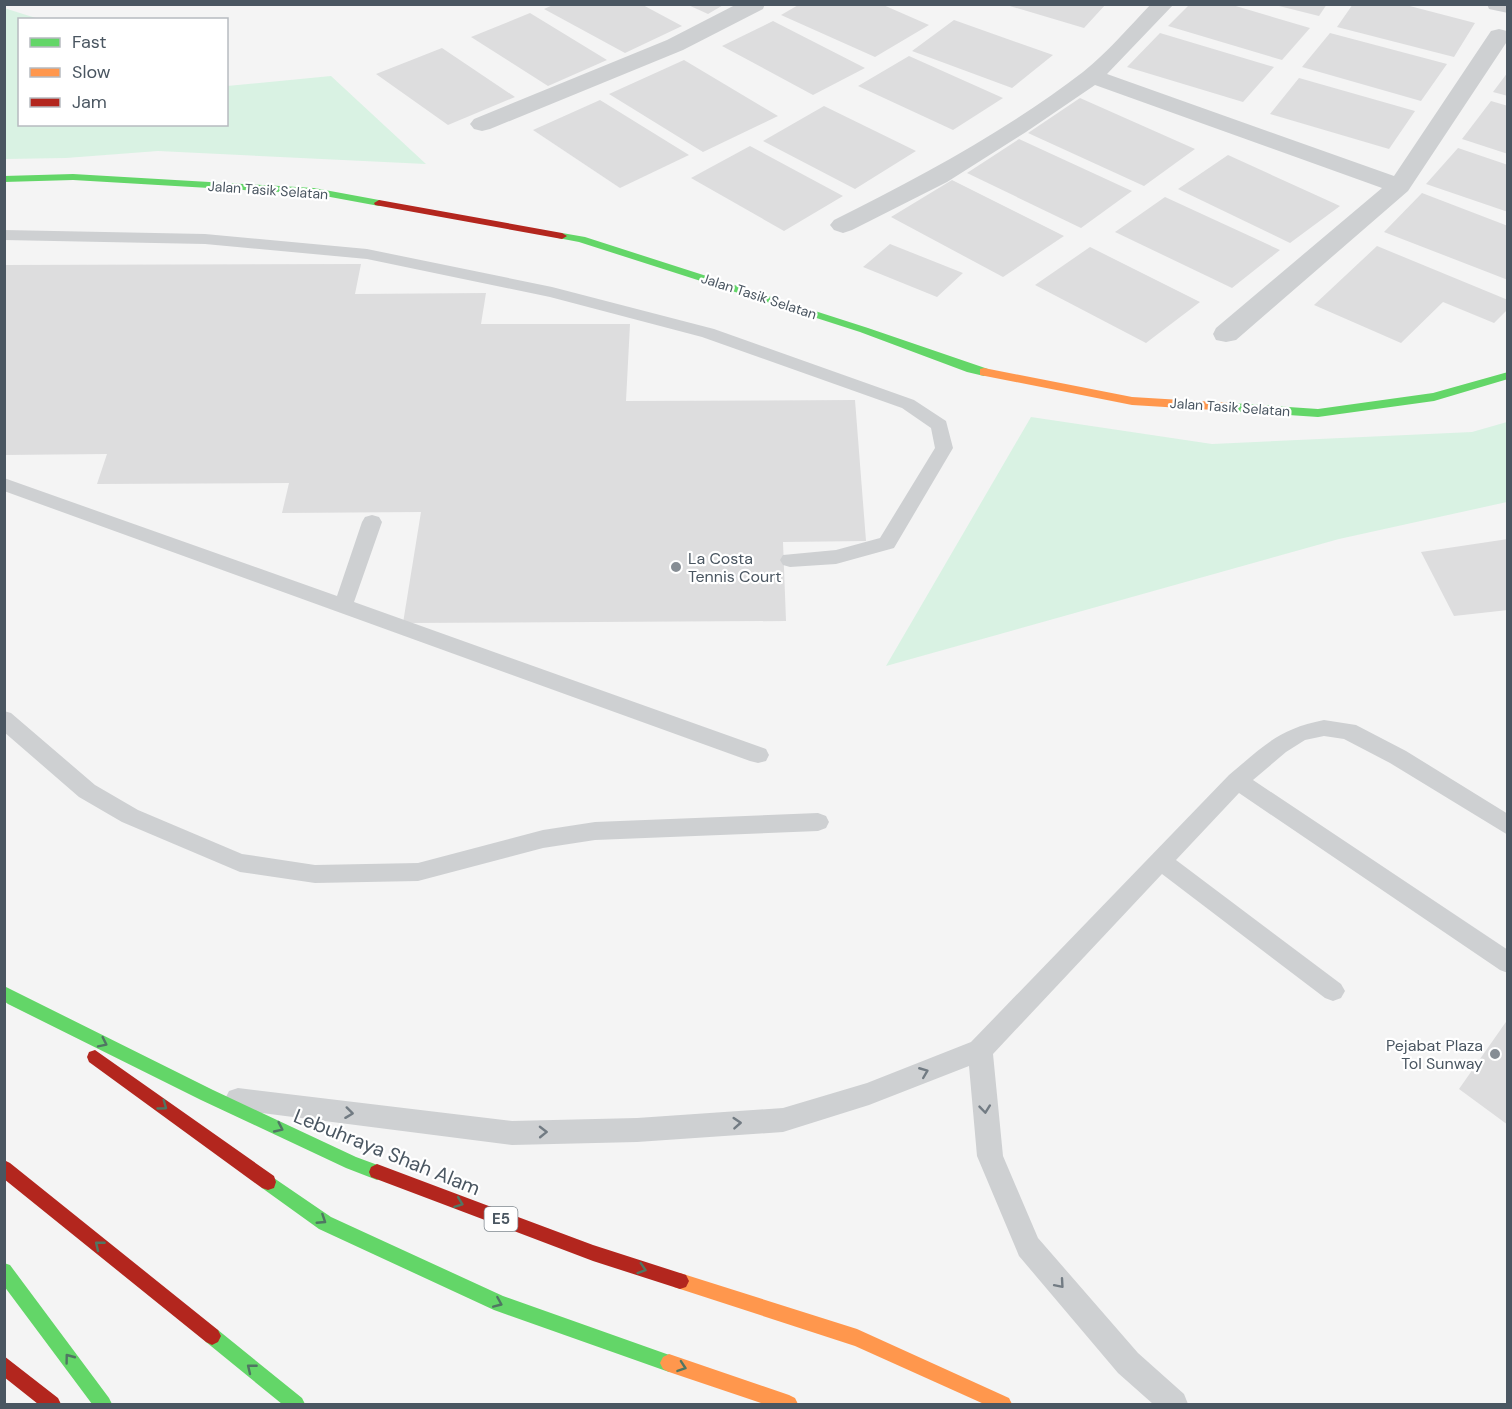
<svg xmlns="http://www.w3.org/2000/svg" width="1512" height="1409" viewBox="0 0 1512 1409" font-family="'DM Sans',sans-serif">
	<style>
		.green { fill: #d9f2e3 }
		.building { fill: #ddddde }
		.lines { fill: none; stroke-linecap: round; stroke-linejoin: round }
		.lane { fill: #ced0d2; fill-rule: evenodd }
		.street { fill: #ced0d2; fill-rule: evenodd }
		.fast { fill: #63d668; fill-rule: evenodd }
		.slow { fill: #ff974d; fill-rule: evenodd }
		.jam { fill: #b3261e; fill-rule: evenodd }
		.oneway { stroke: #507663 }
		.oneway2 { stroke: #727b83 }
		.poi-dot { fill: #868d94; stroke: #fff; stroke-width: 2 }
		.labels { text-anchor: middle; dominant-baseline: central; stroke-width: 4.5; stroke-linejoin: round; paint-order: stroke }
		.far-street-label { font-size: 14px; fill: #4a5661; stroke: #fff }
		.shield { fill: #fff; stroke: #808990; stroke-width: 1.5 }
		.shield-label { font-size: 15px; font-weight: bold; fill: #4a5661 }
		.poi-label { font-size: 16px; fill: #4a5661; stroke: #fff; text-anchor: start }
		.near-street-label { font-size: 20px; fill: #4a5661; stroke: #fff }
	</style>
	<rect width="100%" height="100%" fill="#f4f4f4"/>
	<!-- green -->
	<path class="green" d="M 4,8 L 39,19 L 20,20 L 20,124 L 226,124 L 227,86 L 331,76 L 426,164 L 158,151 L 66,158 L 5,159 Z
		M 1031,417 L 1212,444 L 1472,432 L 1507,422 L 1507,502 L 1339,539 L 886,666 Z"/>
	<!-- building -->
	<path class="building" d="M 555,4 L 641,4 L 682,26 L 625,53 L 544,9 Z
		M 686,4 L 725,4 L 708,14 Z
		M 800,4 L 881,4 L 929,25 L 875,57 L 781,15 Z
		M 1003,4 L 1106,4 L 1084,28 Z
		M 1190,4 L 1229,4 L 1310,28 L 1282,60 L 1168,26 Z
		M 1271,4 L 1327,4 L 1319,16 Z
		M 1353,4 L 1402,4 L 1475,23 L 1454,57 L 1337,27 Z
		M 530,13 L 607,60 L 548,86 L 471,37 Z
		M 954,20 L 1053,55 L 1012,88 L 912,51 Z
		M 773,21 L 865,68 L 813,95 L 722,46 Z
		M 1160,33 L 1274,67 L 1243,102 L 1127,67 Z
		M 1330,33 L 1447,64 L 1421,101 L 1302,67 Z
		M 442,48 L 515,97 L 448,125 L 376,74 Z
		M 909,56 L 1003,98 L 953,130 L 858,86 Z
		M 684,60 L 778,116 L 703,152 L 609,94 Z
		M 1508,72 L 1508,96 L 1493,92 Z
		M 1299,78 L 1415,111 L 1389,149 L 1270,114 Z
		M 1080,98 L 1195,149 L 1144,186 L 1028,133 Z
		M 600,100 L 689,155 L 620,188 L 533,130 Z
		M 1491,101 L 1508,106 L 1508,154 L 1462,139 Z
		M 824,106 L 916,151 L 855,189 L 763,141 Z
		M 1019,139 L 1132,191 L 1081,228 L 967,173 Z
		M 750,146 L 843,196 L 784,231 L 691,178 Z
		M 1458,148 L 1508,165 L 1508,212 L 1426,184 Z
		M 1228,155 L 1340,206 L 1290,243 L 1178,189 Z
		M 952,180 L 1064,236 L 1003,277 L 891,217 Z
		M 1422,193 L 1508,226 L 1508,280 L 1384,232 Z
		M 1165,197 L 1280,250 L 1232,288 L 1115,232 Z
		M 890,244 L 963,273 L 937,297 L 863,267 Z
		M 1377,246 L 1508,300 L 1508,309 L 1494,323 L 1443,302 L 1401,343 L 1314,305 Z
		M 1090,247 L 1200,302 L 1146,343 L 1035,285 Z
		M 361,264 L 355,294 L 486,293 L 481,324 L 630,324 L 626,401 L 855,400 L 866,541 L 783,542 L 786,621 L 403,623 L 421,512 L 282,513 L 289,483 L 97,484 L 107,454 L 4,455 L 4,265 Z
		M 1508,539 L 1508,610 L 1454,616 L 1421,552 Z
		M 1508,1019 L 1508,1125 L 1459,1089 Z"/>
	<g class="lines">
		<!-- lane -->
		<path class="lane" d="M 4,230 L 205,234 L 367,249 L 552,287 L 714,329 L 914,400 L 946,421 L 953,448 L 894,548 L 836,564 L 790,567 L 783,565 L 780,560 L 783,555 L 836,550 L 880,538 L 935,448 L 931,428 L 902,408 L 702,337 L 550,297 L 367,259 L 205,244 L 4,240 Z
			M 4,478 L 337,596 L 362,522 L 365,517 L 372,515 L 379,517 L 382,522 L 354,602 L 766,749 L 769,755 L 766,761 L 758,763 L 750,761 L 4,491 Z
			M 4,711 L 11,713 L 95,785 L 138,810 L 242,854 L 315,865 L 418,863 L 543,830 L 595,822 L 818,813 L 826,816 L 829,822 L 826,828 L 818,831 L 595,840 L 543,848 L 418,881 L 315,883 L 240,872 L 122,822 L 79,797 L 4,732 Z
			M 1324,720 L 1356,725 L 1406,751 L 1508,814 L 1508,835 L 1390,763 L 1344,739 L 1324,736 L 1305,740 L 1286,752 L 1253,780 L 1508,950 L 1508,973 L 1500,970 L 1239,793 L 1176,860 L 1341,984 L 1345,991 L 1341,998 L 1333,1001 L 1325,998 L 1162,874 L 993,1054 L 1003,1156 L 1038,1238 L 1138,1353 L 1184,1394 L 1188,1404 L 1153,1404 L 1118,1373 L 1019,1256 L 977,1156 L 969,1066 L 869,1105 L 783,1132 L 637,1142 L 512,1145 L 238,1110 L 229,1107 L 225,1099 L 229,1091 L 238,1088 L 512,1121 L 637,1118 L 783,1108 L 867,1083 L 971,1042 L 1229,775 C 1264,746 1278,729 1324,720 Z"/>
		<!-- street -->
		<path class="street" d="M 737,4 L 765,4 L 763,9 L 683,50 L 490,129 L 482,131 L 474,129 L 470,124 L 474,119 L 667,40 Z
			M 1151,4 L 1174,4 L 1107,74 L 1394,176 L 1491,31 L 1499,29 L 1507,31 L 1508,40 L 1408,191 L 1236,340 L 1226,342 L 1216,340 L 1213,334 L 1216,328 L 1382,188 L 1095,85 L 1026,132 L 947,182 L 852,230 L 843,233 L 834,230 L 830,225 L 834,220 C 920,177 1006,131 1083,72 C 1107,53 1129,27 1151,4 Z
			M 1487,4 L 1508,4 L 1508,13 L 1489,9 Z"/>
		<!-- fast -->
		<path class="fast" d="M 73,174 L 314,188 L 379,200 L 384,203 L 379,206 L 314,194 L 73,180 L 4,182 L 4,176 Z
			M 562,233 L 585,237 L 868,328 L 988,369 L 990,372 L 984,376 L 967,372 L 860,332 L 579,242 L 558,238 L 558,234 Z
			M 1508,372 L 1508,379 L 1434,401 L 1318,417 L 1231,411 L 1225,407 L 1231,403 L 1318,409 L 1433,393 Z
			M 4,986 L 213,1090 L 356,1157 L 383,1167 L 385,1172 L 383,1177 L 377,1180 L 346,1168 L 201,1100 L 8,1004 L 4,1001 Z
			M 268,1174 L 331,1217 L 503,1296 L 675,1357 L 678,1363 L 675,1369 L 669,1372 L 494,1310 L 319,1229 L 262,1188 L 260,1182 L 262,1176 Z
			M 4,1263 L 10,1265 L 109,1398 L 112,1404 L 92,1404 L 4,1286 Z
			M 212,1327 L 218,1330 L 302,1398 L 305,1404 L 282,1404 L 206,1342 L 203,1336 L 206,1330 Z"/>
		<!-- slow -->
		<path class="slow" d="M 984,368 L 1132,397 L 1231,403 L 1237,407 L 1231,411 L 1132,405 L 980,375 L 980,369 Z
			M 680,1273 L 857,1329 L 1009,1398 L 1012,1404 L 984,1404 L 855,1346 L 680,1289 L 674,1287 L 671,1281 L 674,1275 Z
			M 669,1354 L 789,1395 L 795,1398 L 798,1404 L 764,1404 L 669,1372 L 663,1369 L 660,1363 L 663,1357 Z"/>
		<!-- jam -->
		<path class="jam" d="M 379,200 L 562,233 L 567,236 L 562,239 L 375,205 L 374,203 Z
			M 95,1050 L 274,1176 L 276,1182 L 274,1188 L 268,1190 L 262,1188 L 89,1062 L 87,1057 L 89,1052 Z
			M 4,1160 L 10,1163 L 218,1330 L 221,1336 L 218,1342 L 212,1345 L 206,1342 L 4,1179 Z
			M 377,1164 L 593,1245 L 680,1273 L 686,1275 L 689,1281 L 686,1287 L 680,1289 L 593,1261 L 371,1177 L 369,1172 L 371,1167 Z
			M 4,1356 L 58,1398 L 61,1404 L 38,1404 L 4,1377 Z"/>
	</g>
	<!-- one-way arrows -->
	<defs><path id="oneway-chevron" d="M-2-3.5L2.5 0L-2 3.5" fill="none" stroke-width="1.6" stroke-linecap="round" stroke-linejoin="round" transform="scale(1.5)"/></defs>
	<g class="oneway">
		<use href="#oneway-chevron" transform="translate(103 1043) rotate(26)"/>
		<use href="#oneway-chevron" transform="translate(163 1106) rotate(36)"/>
		<use href="#oneway-chevron" transform="translate(279 1128) rotate(25)"/>
		<use href="#oneway-chevron" transform="translate(459 1203) rotate(21)"/>
		<use href="#oneway-chevron" transform="translate(322 1220) rotate(33)"/>
		<use href="#oneway-chevron" transform="translate(99 1245) rotate(-141)"/>
		<use href="#oneway-chevron" transform="translate(642 1269) rotate(18)"/>
		<use href="#oneway-chevron" transform="translate(498 1303) rotate(23)"/>
		<use href="#oneway-chevron" transform="translate(69 1358) rotate(-127)"/>
		<use href="#oneway-chevron" transform="translate(682 1367) rotate(19)"/>
		<use href="#oneway-chevron" transform="translate(251 1368) rotate(-141)"/>
	</g>
	<g class="oneway2">
		<use href="#oneway-chevron" transform="translate(924 1072) rotate(-22)"/>
		<use href="#oneway-chevron" transform="translate(985 1109) rotate(84)"/>
		<use href="#oneway-chevron" transform="translate(349 1113) rotate(7)"/>
		<use href="#oneway-chevron" transform="translate(737 1123) rotate(-4)"/>
		<use href="#oneway-chevron" transform="translate(543 1132) rotate(-1)"/>
		<use href="#oneway-chevron" transform="translate(1060 1284) rotate(49)"/>
	</g>
	<!-- markers -->
	<g class="poi-dot">
		<circle cx="676" cy="567" r="6"/>
		<circle cx="1495" cy="1054" r="6"/>
	</g>
	<g class="labels">
		<!-- far-street labels -->
		<g class="far-street-label">
			<text transform="translate(268 190) rotate(4)">Jalan Tasik Selatan</text>
			<text transform="translate(759 296) rotate(18)">Jalan Tasik Selatan</text>
			<text transform="translate(1230 407) rotate(4)">Jalan Tasik Selatan</text>
		</g>
		<!-- shield labels -->
		<rect class="shield" x="484.5" y="1207" width="33" height="24" rx="4.5"/>
		<g class="shield-label">
			<text x="501" y="1219">E5</text>
		</g>
		<!-- poi labels -->
		<g class="poi-label">
			<text x="688" y="558">La Costa<tspan x="688" dy="18">Tennis Court</tspan></text>
			<text x="1483" y="1045" text-anchor="end">Pejabat Plaza<tspan x="1483" dy="18">Tol Sunway</tspan></text>
		</g>
		<!-- near-street labels -->
		<g class="near-street-label">
			<text transform="translate(387 1152) rotate(22)">Lebuhraya Shah Alam</text>
		</g>
	</g>
	<!-- border -->
	<rect width="1512" height="1409" fill="none" stroke="#4a5661" stroke-width="12"/>
	<!-- legend -->
	<rect x="18" y="18" width="210" height="108" fill="#ffffff" stroke="#b7bbc0" stroke-width="1.5"/>
	<rect x="30" y="38" width="30" height="9" fill="#63d668" stroke="#b7bbc0" stroke-width="1.5"/>
	<text x="72" y="48" font-size="18" fill="#4a5661">Fast</text>
	<rect x="30" y="68" width="30" height="9" fill="#ff974d" stroke="#b7bbc0" stroke-width="1.5"/>
	<text x="72" y="78" font-size="18" fill="#4a5661">Slow</text>
	<rect x="30" y="98" width="30" height="9" fill="#b3261e" stroke="#b7bbc0" stroke-width="1.5"/>
	<text x="72" y="108" font-size="18" fill="#4a5661">Jam</text>
</svg>
